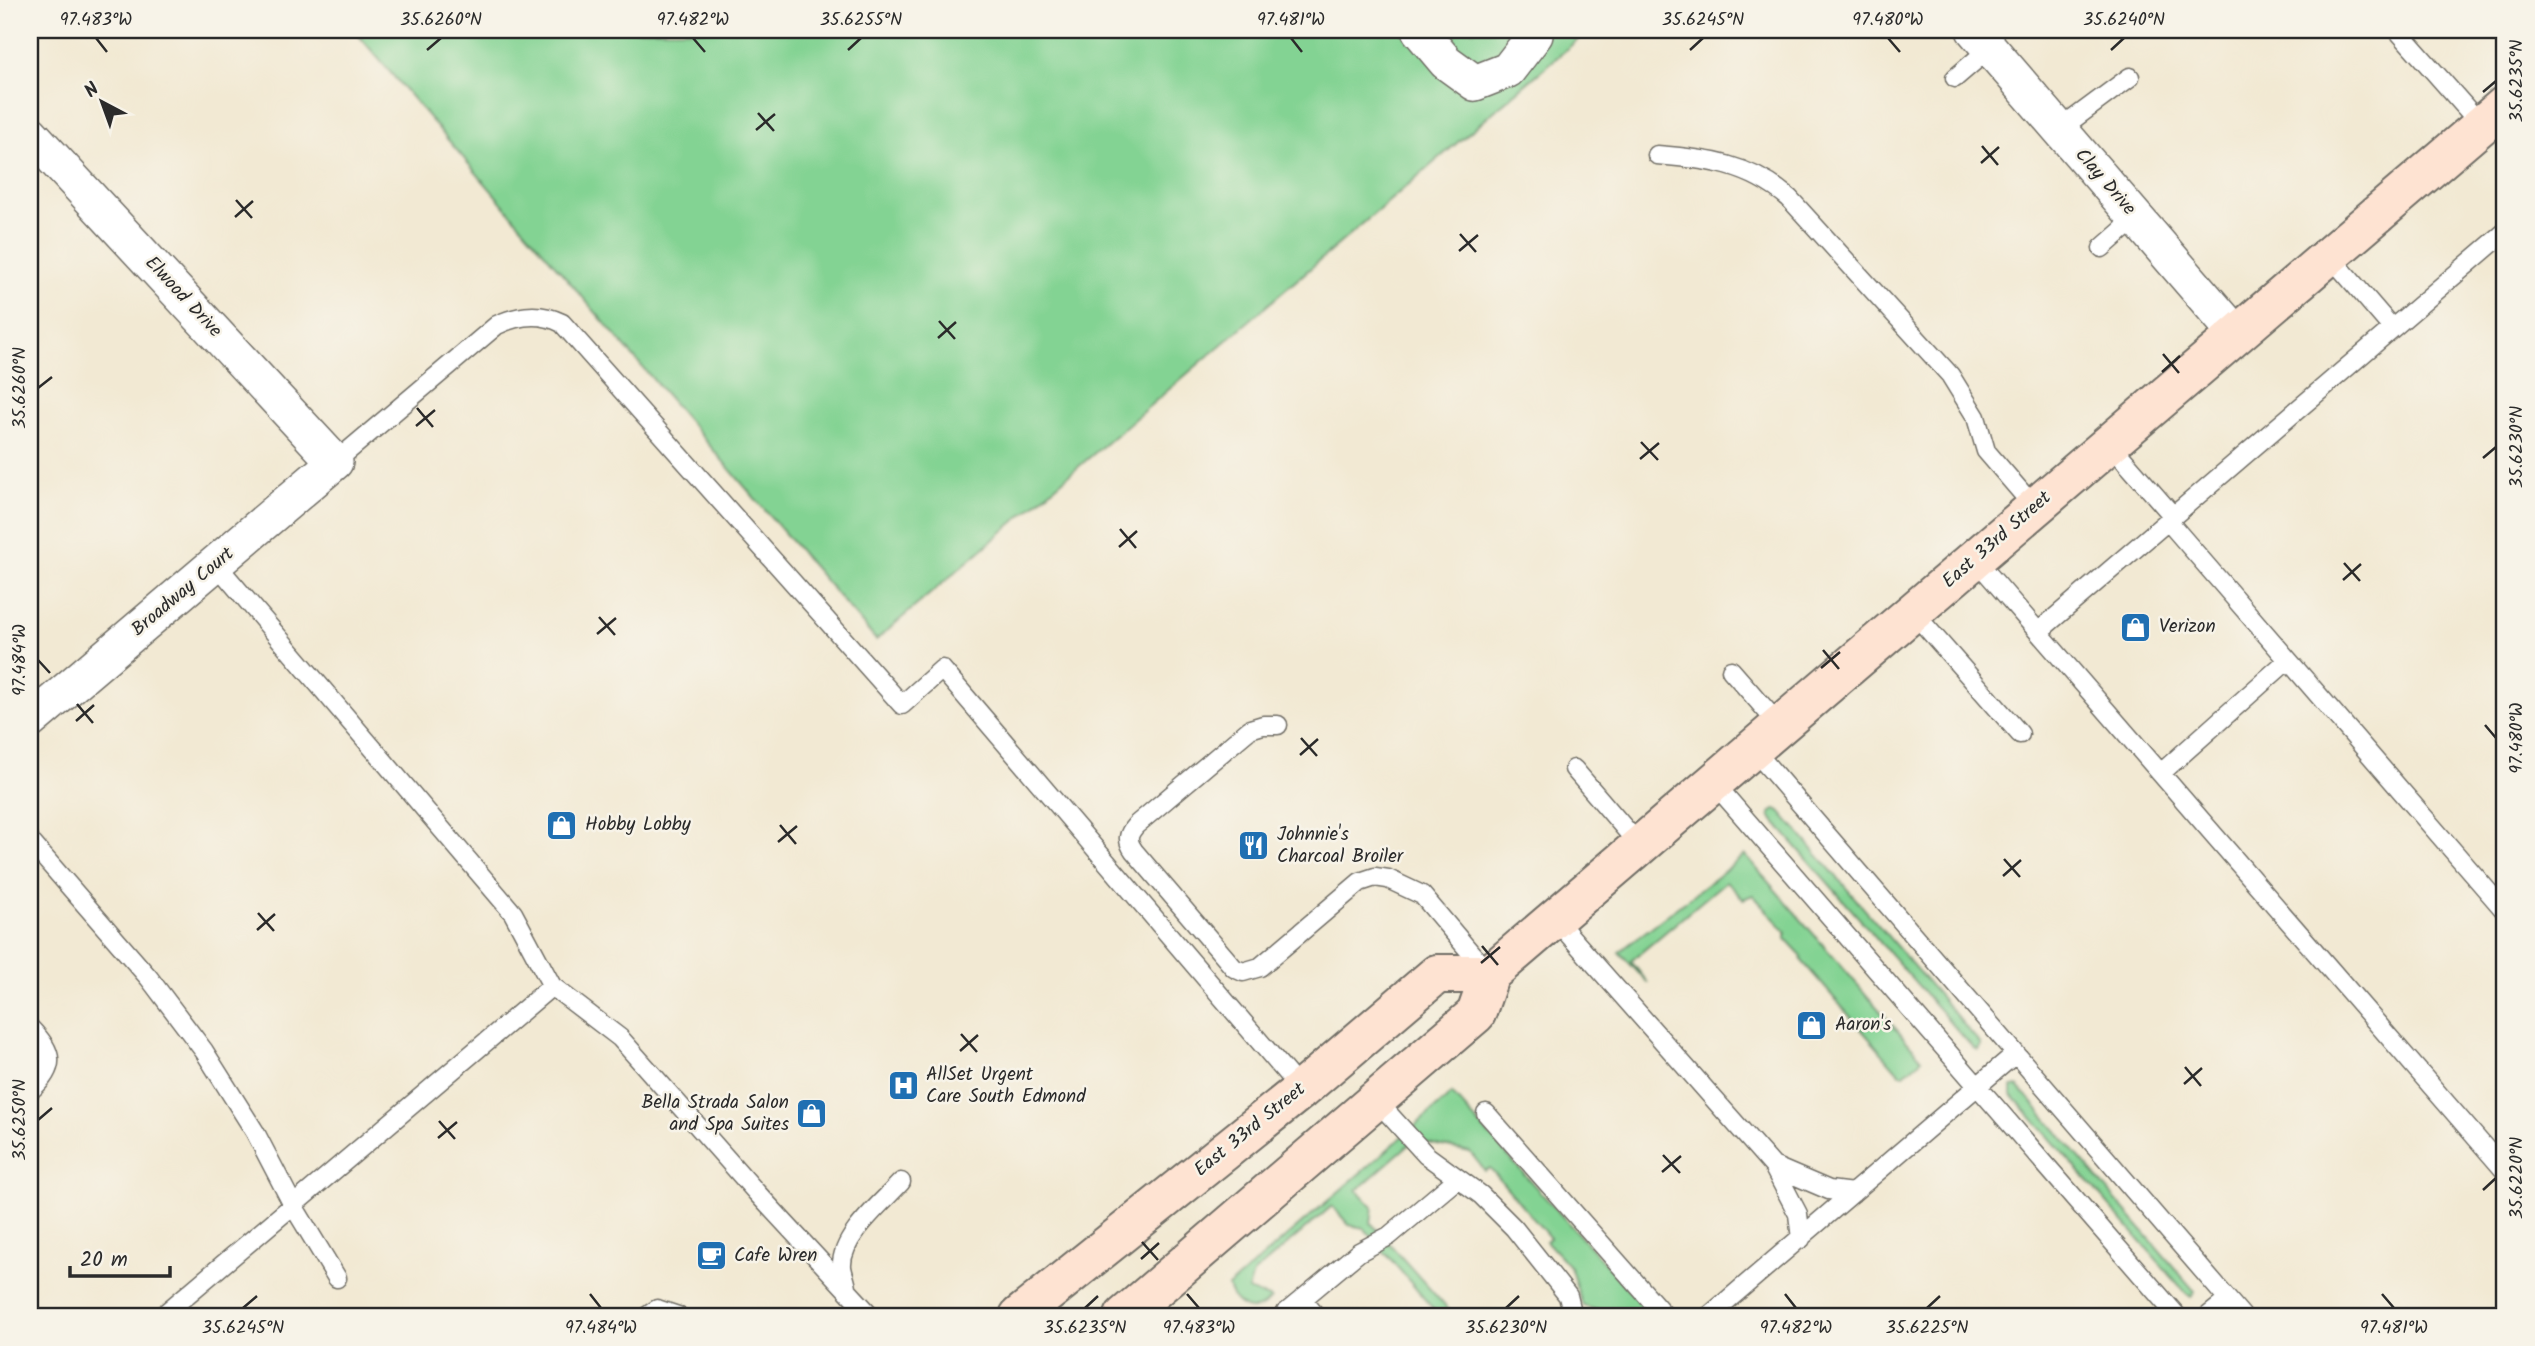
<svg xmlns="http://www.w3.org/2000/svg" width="2535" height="1346" viewBox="0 0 2535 1346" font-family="Kalam,sans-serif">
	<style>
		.green { fill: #83d393; stroke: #577f5f; stroke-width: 2 }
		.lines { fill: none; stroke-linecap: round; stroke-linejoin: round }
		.service-casing { stroke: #716e66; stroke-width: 21 }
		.minor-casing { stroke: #716e66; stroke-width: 38 }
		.secondary-casing { stroke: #716e66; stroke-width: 42 }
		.service { stroke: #fff; stroke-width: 18 }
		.minor { stroke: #fff; stroke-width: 35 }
		.secondary { stroke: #fee3d2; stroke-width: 38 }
		.ticks { fill: none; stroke: #2b2b2b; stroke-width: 2.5 }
		.labels { text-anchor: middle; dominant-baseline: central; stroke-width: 5; stroke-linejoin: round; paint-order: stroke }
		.street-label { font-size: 19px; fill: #2b2b2b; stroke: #f7f3e8 }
		.poi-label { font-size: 19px; fill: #2b2b2b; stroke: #f7f3e8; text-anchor: start }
		.neatline { fill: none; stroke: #2b2b2b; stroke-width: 2.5 }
		.ticks-label { font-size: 18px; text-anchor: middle; fill: #2b2b2b }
	</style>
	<rect width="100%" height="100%" fill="#f7f3e8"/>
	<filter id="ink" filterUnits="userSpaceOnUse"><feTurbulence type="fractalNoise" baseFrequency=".0143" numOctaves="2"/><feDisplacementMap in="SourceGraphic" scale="14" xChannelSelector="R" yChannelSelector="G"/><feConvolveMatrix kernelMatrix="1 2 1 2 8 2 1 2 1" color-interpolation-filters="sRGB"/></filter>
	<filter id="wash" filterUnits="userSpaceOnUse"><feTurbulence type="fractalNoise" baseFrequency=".00686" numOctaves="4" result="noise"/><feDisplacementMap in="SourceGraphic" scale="28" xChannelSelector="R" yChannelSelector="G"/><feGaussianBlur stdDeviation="1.57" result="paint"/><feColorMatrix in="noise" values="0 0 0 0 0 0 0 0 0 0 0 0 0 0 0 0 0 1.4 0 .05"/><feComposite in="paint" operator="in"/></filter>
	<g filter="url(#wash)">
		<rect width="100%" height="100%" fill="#f2e9d3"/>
		<!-- green -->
		<path class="green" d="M 354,30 L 1589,30 L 876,640 Z
			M 1776,809 L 1780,811 L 1979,1042 L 1981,1045 L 1978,1050 L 1973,1048 L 1771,818 L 1770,813 Z
			M 1745,855 L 1922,1059 L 1904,1074 L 1900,1074 L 1802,961 L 1801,955 L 1786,939 L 1786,932 L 1753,895 L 1743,899 L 1726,881 L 1631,961 L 1648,983 L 1619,952 Z
			M 2018,1086 L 2192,1288 L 2195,1291 L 2193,1295 L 2191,1297 L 2186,1293 L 2012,1095 L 2012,1087 Z
			M 1452,1094 L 1652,1316 L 1616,1316 L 1583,1306 L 1570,1267 L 1546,1241 L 1550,1238 L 1490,1168 L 1485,1171 L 1470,1152 L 1414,1140 L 1357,1190 L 1373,1207 L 1371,1223 L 1454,1316 L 1439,1316 L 1364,1228 L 1349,1225 L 1332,1206 L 1253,1274 L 1248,1290 L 1271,1299 C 1254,1318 1235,1308 1228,1287 Z"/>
	</g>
	<g filter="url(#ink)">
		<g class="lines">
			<defs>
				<path id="service" d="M 2399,32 L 2482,126
					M 1955,78 L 1990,48
					M 2060,129 L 2130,77
					M 1657,155 C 1708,159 1749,164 1789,198 L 1950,375 L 1976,417 L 1986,451 L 2035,508
					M 2102,248 L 2136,218
					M 2330,256 L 2392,328
					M 2110,444 L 2173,516
					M 335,462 L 497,325 C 518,315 540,312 562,323 L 902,705 L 942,669 L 1301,1090
					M 2168,521 L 2505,911
					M 1975,559 L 2505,1171
					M 216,564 L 513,913 L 552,986 L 620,1038 L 757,1193 L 871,1316
					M 1913,612 L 2020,734
					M 2038,632 L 2505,232
					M 1731,670 L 1780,726
					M 1278,725 L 1263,725 L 1250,729 L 1136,825 C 1128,834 1126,840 1134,851 L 1234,968 L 1243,972 L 1260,967 L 1360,882 L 1375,877 L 1388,879 L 1422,895 L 1487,972
					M 1753,749 L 2242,1316
					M 1574,769 L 1640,846
					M 2161,773 L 2288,660
					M 1714,783 L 2177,1316
					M 30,841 L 149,978 L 204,1051 L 255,1132 L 294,1207 L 337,1278
					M 1555,919 L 1773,1166 L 1798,1214 L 1801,1239
					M 30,1028 C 54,1053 57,1067 30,1091
					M 1376,1100 L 1426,1155 L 1481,1195 L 1514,1228 L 1568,1296 L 1573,1316
					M 1486,1113 L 1665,1316
					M 1773,1166 L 1829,1190 L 1853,1193
					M 847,1288 C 846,1281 843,1274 842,1267 C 840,1237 882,1203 901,1182
					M 1302,1299 L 1316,1316
					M 162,1316 L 552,986
					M 647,1316 L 657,1309 L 678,1316
					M 1282,1316 L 1359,1252 L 1389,1236 L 1457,1179
					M 1709,1316 L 2015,1054
					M 2208,1316 L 2228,1300"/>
				<path id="minor" d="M 1419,30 L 1446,62 L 1475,83 L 1508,70 L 1535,35 L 1535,30
					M 1974,30 L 2237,335
					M 30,133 L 335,462 L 30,721"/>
				<path id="secondary" d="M 1019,1316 L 1301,1090 L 1437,974 L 1490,974
					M 1124,1316 L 1476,1014 L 1490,974 L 2505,105"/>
			</defs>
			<!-- service casing -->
			<use href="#service" class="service-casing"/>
			<!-- minor casing -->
			<use href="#minor" class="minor-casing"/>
			<!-- secondary casing -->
			<use href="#secondary" class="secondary-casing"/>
			<!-- service -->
			<use href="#service" class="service"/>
			<!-- minor -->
			<use href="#minor" class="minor"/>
			<!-- secondary -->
			<use href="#secondary" class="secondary"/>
		</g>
	</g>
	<!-- ticks -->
	<path class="ticks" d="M 96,38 L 107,52M 693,38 L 705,52M 1291,38 L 1302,52M 1888,38 L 1900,52M 427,50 L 441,38M 848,50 L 861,38M 1690,50 L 1703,38M 2111,50 L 2124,38M 2483,92 L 2496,81M 758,113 L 774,131M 756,130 L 775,114M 1982,146 L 1998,165M 1981,163 L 1999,147M 236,200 L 252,218M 235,217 L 253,201M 1460,234 L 1476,252M 1459,251 L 1478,235M 939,321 L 955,339M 938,338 L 956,322M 2163,354 L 2179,373M 2162,372 L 2180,356M 38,388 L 52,377M 417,408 L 433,427M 416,426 L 435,410M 1641,442 L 1658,460M 2483,458 L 2496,447M 1640,459 L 1659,443M 1120,529 L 1136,548M 1119,547 L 1137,531M 2344,563 L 2360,581M 2343,580 L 2361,564M 599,617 L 615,635M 597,634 L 616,618M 1823,650 L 1839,669M 38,660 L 50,673M 1821,668 L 1840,652M 77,704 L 93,723M 76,721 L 94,705M 2485,725 L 2496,738M 1301,738 L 1317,756M 1300,755 L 1318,739M 780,825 L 796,844M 778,842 L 797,826M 2004,859 L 2020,877M 2003,876 L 2021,860M 258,913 L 274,931M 257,930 L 275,914M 1482,946 L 1498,965M 1481,963 L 1500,947M 961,1034 L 977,1052M 960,1051 L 978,1035M 2185,1067 L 2201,1086M 2184,1084 L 2202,1068M 38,1120 L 52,1108M 439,1121 L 455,1139M 438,1138 L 457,1122M 1663,1155 L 1680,1173M 1662,1172 L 1681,1156M 2483,1190 L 2496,1178M 1142,1242 L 1158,1260M 1141,1259 L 1159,1243M 590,1294 L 601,1308M 1187,1294 L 1199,1308M 1785,1294 L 1796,1308M 2382,1294 L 2394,1308M 243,1308 L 257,1296M 1085,1308 L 1098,1296M 1506,1308 L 1519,1296M 1927,1308 L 1940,1296"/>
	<!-- icons -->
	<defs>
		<symbol id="shop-square" viewBox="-11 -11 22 22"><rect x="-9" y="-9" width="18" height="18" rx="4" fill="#1f6fb2" stroke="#f7f3e8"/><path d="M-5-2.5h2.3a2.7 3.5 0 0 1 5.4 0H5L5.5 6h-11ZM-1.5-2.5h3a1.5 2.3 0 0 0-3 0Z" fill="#fff"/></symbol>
		<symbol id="restaurant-square" viewBox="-11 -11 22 22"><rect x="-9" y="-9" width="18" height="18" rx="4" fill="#1f6fb2" stroke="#f7f3e8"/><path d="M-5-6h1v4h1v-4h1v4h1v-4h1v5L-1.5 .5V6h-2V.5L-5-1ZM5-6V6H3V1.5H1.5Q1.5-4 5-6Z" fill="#fff"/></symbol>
		<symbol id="hospital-square" viewBox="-11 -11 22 22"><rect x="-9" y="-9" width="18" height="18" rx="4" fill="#1f6fb2" stroke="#f7f3e8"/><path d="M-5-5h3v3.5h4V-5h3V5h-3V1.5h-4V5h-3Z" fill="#fff"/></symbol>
		<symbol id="cafe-square" viewBox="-11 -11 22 22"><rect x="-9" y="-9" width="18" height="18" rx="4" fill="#1f6fb2" stroke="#f7f3e8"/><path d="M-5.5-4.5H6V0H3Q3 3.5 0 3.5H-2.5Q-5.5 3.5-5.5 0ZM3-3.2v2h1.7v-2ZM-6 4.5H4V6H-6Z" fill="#fff"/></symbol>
	</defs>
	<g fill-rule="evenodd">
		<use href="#shop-square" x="2118" y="610" width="35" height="35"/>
		<use href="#shop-square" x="544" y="808" width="35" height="35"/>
		<use href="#restaurant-square" x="1236" y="828" width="35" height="35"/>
		<use href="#shop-square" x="1794" y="1008" width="35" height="35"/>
		<use href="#hospital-square" x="886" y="1068" width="35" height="35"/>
		<use href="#shop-square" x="794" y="1096" width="35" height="35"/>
		<use href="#cafe-square" x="694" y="1238" width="35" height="35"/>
	</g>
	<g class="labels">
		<!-- street labels -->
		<g class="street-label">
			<text transform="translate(2105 182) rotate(49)">Clay Drive</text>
			<text transform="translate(183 297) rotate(47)">Elwood Drive</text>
			<text transform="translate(1997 540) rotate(-41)">East 33rd Street</text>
			<text transform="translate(183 592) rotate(-40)">Broadway Court</text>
			<text transform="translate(1250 1130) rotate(-39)">East 33rd Street</text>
		</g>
		<!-- poi labels -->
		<g class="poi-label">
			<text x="2159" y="627">Verizon</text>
			<text x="585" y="825">Hobby Lobby</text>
			<text x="1277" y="835">Johnnie's<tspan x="1277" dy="22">Charcoal Broiler</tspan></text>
			<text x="1835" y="1025">Aaron's</text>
			<text x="926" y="1075">AllSet Urgent<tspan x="926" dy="22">Care South Edmond</tspan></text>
			<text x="789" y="1103" text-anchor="end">Bella Strada Salon<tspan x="789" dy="22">and Spa Suites</tspan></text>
			<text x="734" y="1256">Cafe Wren</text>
		</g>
	</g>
	<!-- margin -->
	<rect width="2535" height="1346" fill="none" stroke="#f7f3e8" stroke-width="77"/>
	<!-- north arrow -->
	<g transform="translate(102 102) rotate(319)" stroke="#f7f3e8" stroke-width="5" paint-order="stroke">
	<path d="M0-5L12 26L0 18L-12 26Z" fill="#2b2b2b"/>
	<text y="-10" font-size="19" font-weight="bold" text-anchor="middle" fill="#2b2b2b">N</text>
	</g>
	<!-- scale -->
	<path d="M70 1266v10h100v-10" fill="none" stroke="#2b2b2b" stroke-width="3.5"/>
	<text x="80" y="1266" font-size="21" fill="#2b2b2b" stroke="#f7f3e8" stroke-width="5" paint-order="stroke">20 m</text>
	<rect x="38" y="38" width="2458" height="1270" class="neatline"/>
	<g class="ticks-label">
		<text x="96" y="25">97.483°W</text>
		<text x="441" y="25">35.6260°N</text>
		<text x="693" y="25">97.482°W</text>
		<text x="861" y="25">35.6255°N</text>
		<text x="1291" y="25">97.481°W</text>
		<text x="1703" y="25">35.6245°N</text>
		<text x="1888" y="25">97.480°W</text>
		<text x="2124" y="25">35.6240°N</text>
		<text transform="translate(2516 81) rotate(-90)" y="6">35.6235°N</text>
		<text transform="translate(19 388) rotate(-90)" y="6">35.6260°N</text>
		<text transform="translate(2516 447) rotate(-90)" y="6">35.6230°N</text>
		<text transform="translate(19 660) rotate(-90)" y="6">97.484°W</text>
		<text transform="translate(2516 738) rotate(-90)" y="6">97.480°W</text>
		<text transform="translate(19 1120) rotate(-90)" y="6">35.6250°N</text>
		<text transform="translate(2516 1178) rotate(-90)" y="6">35.6220°N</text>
		<text x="243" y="1333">35.6245°N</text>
		<text x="601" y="1333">97.484°W</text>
		<text x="1085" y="1333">35.6235°N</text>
		<text x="1199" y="1333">97.483°W</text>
		<text x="1506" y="1333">35.6230°N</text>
		<text x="1796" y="1333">97.482°W</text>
		<text x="1927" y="1333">35.6225°N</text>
		<text x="2394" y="1333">97.481°W</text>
	</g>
</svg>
